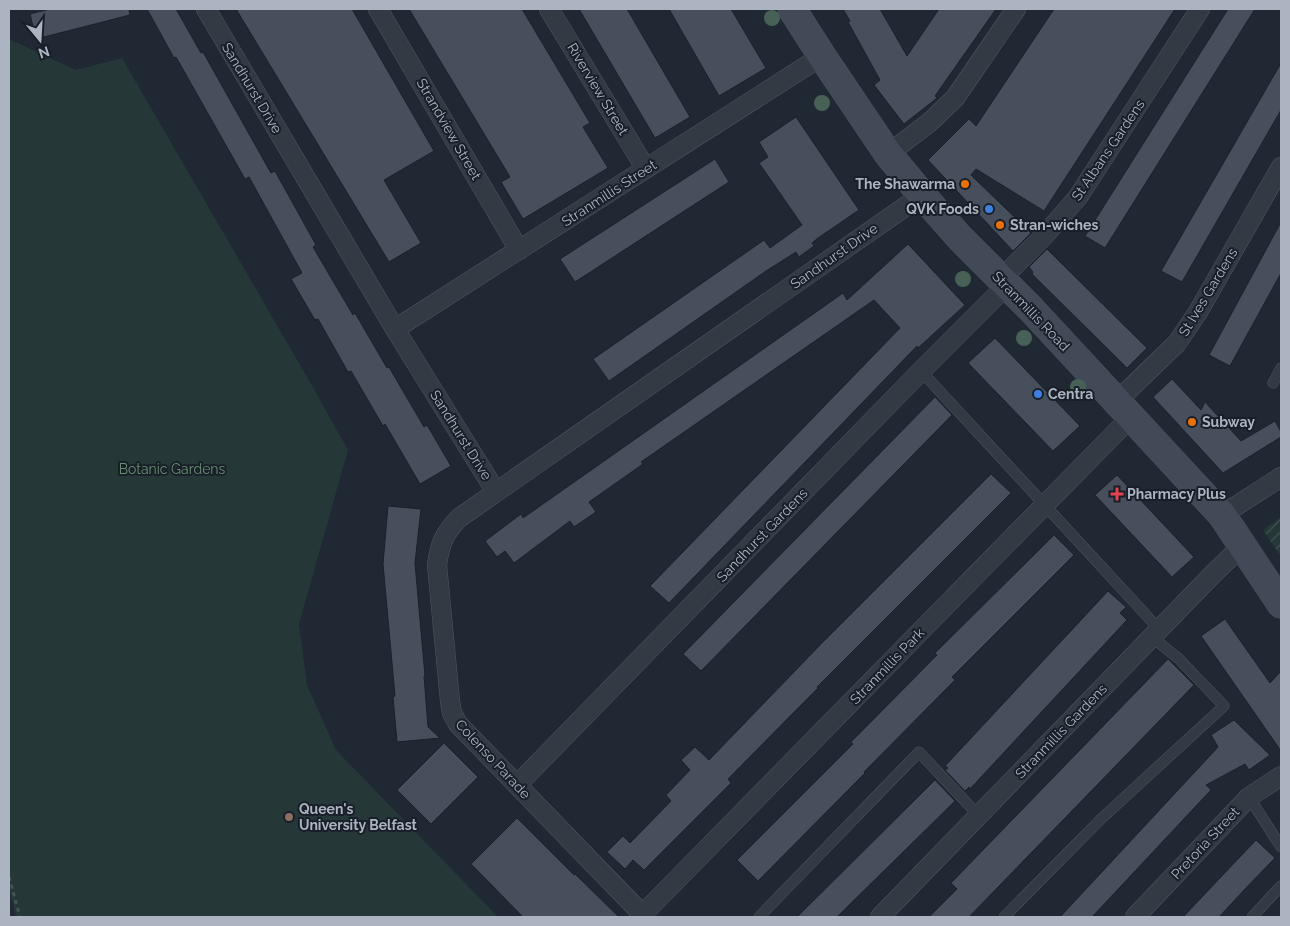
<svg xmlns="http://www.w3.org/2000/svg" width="1290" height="926" viewBox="0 0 1290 926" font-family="Raleway,sans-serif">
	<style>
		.park { fill: #263738 }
		.garden { fill: url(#garden-furrows) }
		.building { fill: #474f5d; stroke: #1b212a }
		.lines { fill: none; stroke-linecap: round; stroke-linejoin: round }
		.lane-casing { stroke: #515762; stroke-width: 11 }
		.street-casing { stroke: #515762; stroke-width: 20 }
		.secondary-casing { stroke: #515762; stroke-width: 29 }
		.path { stroke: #445356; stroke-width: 3; stroke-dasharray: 4 4; stroke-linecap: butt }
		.lane { stroke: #333a44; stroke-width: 10 }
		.street { stroke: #333a44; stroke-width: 19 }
		.secondary { stroke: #424957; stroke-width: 28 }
		.tree { fill: #486156 }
		.food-dot { fill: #e8710a; stroke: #191f28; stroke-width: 2 }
		.shop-dot { fill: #3f7fe0; stroke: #191f28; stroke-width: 2 }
		.health-dot { fill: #e0444e; stroke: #191f28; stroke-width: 2 }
		.education-dot { fill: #8d6e63; stroke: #191f28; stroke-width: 2 }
		.labels { text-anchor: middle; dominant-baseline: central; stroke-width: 4; stroke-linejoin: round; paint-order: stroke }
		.street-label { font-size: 14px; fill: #adb4c1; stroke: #191f28 }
		.poi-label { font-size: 14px; font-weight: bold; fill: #adb4c1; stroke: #191f28; text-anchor: start }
		.park-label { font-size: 14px; fill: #688f72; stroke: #191f28 }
	</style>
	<defs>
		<pattern id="garden-furrows" width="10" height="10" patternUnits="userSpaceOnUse" patternTransform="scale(1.25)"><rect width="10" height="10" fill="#263738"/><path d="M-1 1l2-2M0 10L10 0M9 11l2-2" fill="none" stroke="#435253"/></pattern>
	</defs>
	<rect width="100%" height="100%" fill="#202833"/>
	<!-- park -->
	<path class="park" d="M 9,39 L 76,70 L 122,58 L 314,389 L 348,450 L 299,624 L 307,685 L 336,750 L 498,917 L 16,917 L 9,888 Z"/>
	<!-- garden -->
	<path class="garden" d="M 1281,517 L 1281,557 L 1263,530 Z"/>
	<!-- building -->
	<path class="building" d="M 50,9 L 129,9 L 130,15 L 36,39 L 30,14 Z
		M 147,9 L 176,9 L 201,53 L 203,52 L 271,173 L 275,171 L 316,245 L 313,247 L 353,315 L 355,313 L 387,368 L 389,367 L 424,427 L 427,425 L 451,466 L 420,484 L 385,424 L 383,426 L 351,371 L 348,372 L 318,319 L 315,320 L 291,279 L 302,273 L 249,177 L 245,179 L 176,57 L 174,58 Z
		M 236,9 L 352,9 L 434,151 L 384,180 L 421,243 L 389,262 Z
		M 409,9 L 522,9 L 590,123 L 583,127 L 608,168 L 523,219 L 501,182 L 510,177 Z
		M 579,9 L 627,9 L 690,117 L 655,138 Z
		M 669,9 L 731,9 L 766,68 L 719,96 Z
		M 843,9 L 880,9 L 907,56 L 939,9 L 996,9 L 935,96 L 937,98 L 904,124 L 874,85 L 880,80 L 848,22 L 850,21 Z
		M 1054,9 L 1175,9 L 1044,211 L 976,169 L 971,175 L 1031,233 L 1013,251 L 928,160 L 969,119 L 976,126 Z
		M 1228,9 L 1255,9 L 1105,248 L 1085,236 Z
		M 1281,63 L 1281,110 L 1182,282 L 1161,271 Z
		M 796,117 L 859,210 L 818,238 L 812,243 L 814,246 L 799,257 L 796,252 L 766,271 L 609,381 L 593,359 L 764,240 L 770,248 L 802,225 L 759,163 L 768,157 L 759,142 Z
		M 715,159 L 729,182 L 575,282 L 560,259 Z
		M 1281,222 L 1281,273 L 1230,366 L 1209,355 Z
		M 908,244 L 965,305 L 918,348 L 917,346 L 669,603 L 650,586 L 900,328 L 874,300 L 641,462 L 643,464 L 589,502 L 596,512 L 574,527 L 570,521 L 514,563 L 505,551 L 497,557 L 485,541 L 521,514 L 523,518 L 843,293 L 847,300 Z
		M 1047,249 L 1147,348 L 1127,368 L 1032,274 L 1033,272 L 1029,267 Z
		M 995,338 L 1080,426 L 1053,451 L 968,363 Z
		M 1172,379 L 1201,410 L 1205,402 L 1241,441 L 1275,421 L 1281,432 L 1281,437 L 1223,473 L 1153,397 Z
		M 935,397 L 952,415 L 701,671 L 683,654 Z
		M 991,474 L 1011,493 L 817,687 L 818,688 L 728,779 L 731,783 L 644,870 L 633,860 L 625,869 L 607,852 L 623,836 L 630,843 L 671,801 L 666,795 L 690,770 L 681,760 L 695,747 L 709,760 L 821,644 Z
		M 1117,475 L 1194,557 L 1172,577 L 1095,495 Z
		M 388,506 L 421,509 L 415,563 L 425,676 L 424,676 L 428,727 L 440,738 L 397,742 L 393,697 L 395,696 L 383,564 Z
		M 1054,535 L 1074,555 L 952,677 L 955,680 L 864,772 L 865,773 L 758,881 L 737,860 L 853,744 L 851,742 L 937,655 L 935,653 Z
		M 1108,591 L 1126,607 L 1120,613 L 1127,620 L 970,789 L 969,787 L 965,791 L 945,770 L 948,768 L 945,766 Z
		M 1225,619 L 1270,683 L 1281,671 L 1281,751 L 1201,636 Z
		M 1168,659 L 1194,685 L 969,917 L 929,917 L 957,889 L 951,883 Z
		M 1234,720 L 1270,755 L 1249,770 L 1245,764 L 1206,785 L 1211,790 L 1092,917 L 1060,917 L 1218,747 L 1211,735 Z
		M 444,743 L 478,777 L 431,824 L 397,790 Z
		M 935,780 L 955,801 L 837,917 L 797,917 Z
		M 517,818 L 574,875 L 575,874 L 619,917 L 523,917 L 471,864 Z
		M 1256,840 L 1275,858 L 1246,888 L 1219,917 L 1183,917 Z"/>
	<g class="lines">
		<defs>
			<path id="lane" d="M 921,371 L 1159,629
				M 1273,383 L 1281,368
				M 1249,797 L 1281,847
				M 759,917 L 919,752 L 979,816
				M 1004,917 L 1101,819 L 1224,706 L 1179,659 L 1152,637
				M 1252,917 L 1281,886"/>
			<path id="street" d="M 206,9 L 395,329 L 496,492
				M 378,9 L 519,250
				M 549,9 L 646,169
				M 888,154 L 930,122 L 955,98 L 1016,9
				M 1001,279 L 1045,235 L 1078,197 L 1200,9
				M 395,329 L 822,56
				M 1117,401 L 1177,343 L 1198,312 L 1281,167
				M 1222,515 L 1281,477
				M 517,785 L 921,371 L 1007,285
				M 642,915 L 1131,417
				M 645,917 L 458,724 L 452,713 L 450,701 L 437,565 C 440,543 444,534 459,518 L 922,195
				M 880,917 L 1214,573 L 1243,545
				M 1135,917 L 1249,797 L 1281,776"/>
			<path id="secondary" d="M 792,9 L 822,56 L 888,154 L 922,195 L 960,238 L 1031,309 L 1222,515 L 1281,604"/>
		</defs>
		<!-- lane casing -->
		<use href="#lane" class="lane-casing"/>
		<!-- street casing -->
		<use href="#street" class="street-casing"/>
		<!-- secondary casing -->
		<use href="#secondary" class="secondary-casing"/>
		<!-- path -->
		<path class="path" d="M 9,877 L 20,917"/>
		<!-- lane -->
		<use href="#lane" class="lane"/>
		<!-- street -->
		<use href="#street" class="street"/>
		<!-- secondary -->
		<use href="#secondary" class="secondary"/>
	</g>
	<!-- trees -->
	<g class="tree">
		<circle cx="772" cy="18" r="8"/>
		<circle cx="822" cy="103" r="8"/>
		<circle cx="963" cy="279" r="8"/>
		<circle cx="1024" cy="338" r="8"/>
		<circle cx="1078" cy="387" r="8"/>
	</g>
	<!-- markers -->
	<g class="food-dot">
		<circle cx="965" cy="184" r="5"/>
		<circle cx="1000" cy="225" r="5"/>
		<circle cx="1192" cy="422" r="5"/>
	</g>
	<g class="shop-dot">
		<circle cx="989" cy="209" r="5"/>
		<circle cx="1038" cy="394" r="5"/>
	</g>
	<path class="health-dot" d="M1114.5 486.5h5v5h5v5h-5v5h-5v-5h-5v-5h5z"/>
	<circle class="education-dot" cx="289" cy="817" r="5"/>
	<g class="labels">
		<!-- street labels -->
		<g class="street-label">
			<text transform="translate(252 88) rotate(59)">Sandhurst Drive</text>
			<text transform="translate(598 89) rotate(59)">Riverview Street</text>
			<text transform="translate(449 129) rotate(60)">Strandview Street</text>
			<text transform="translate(1108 150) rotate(-56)">St Albans Gardens</text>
			<text transform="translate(609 193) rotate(-33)">Stranmillis Street</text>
			<text transform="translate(834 256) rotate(-35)">Sandhurst Drive</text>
			<text transform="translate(1208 292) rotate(-59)">St Ives Gardens</text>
			<text transform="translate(1031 311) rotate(46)">Stranmillis Road</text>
			<text transform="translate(461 435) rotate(58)">Sandhurst Drive</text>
			<text transform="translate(762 535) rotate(-46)">Sandhurst Gardens</text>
			<text transform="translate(887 666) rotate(-46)">Stranmillis Park</text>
			<text transform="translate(1061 731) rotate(-46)">Stranmillis Gardens</text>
			<text transform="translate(493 759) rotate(47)">Colenso Parade</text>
			<text transform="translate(1205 843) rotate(-47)">Pretoria Street</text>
		</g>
		<!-- poi labels -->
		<g class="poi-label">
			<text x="955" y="184" text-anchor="end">The Shawarma</text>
			<text x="979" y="209" text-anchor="end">QVK Foods</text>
			<text x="1010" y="225">Stran-wiches</text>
			<text x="1048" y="394">Centra</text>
			<text x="1202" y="422">Subway</text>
			<text x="1127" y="494">Pharmacy Plus</text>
			<text x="299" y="809">Queen's<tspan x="299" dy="16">University Belfast</tspan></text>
		</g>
		<!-- park labels -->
		<g class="park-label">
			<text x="172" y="469">Botanic Gardens</text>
		</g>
	</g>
	<!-- border -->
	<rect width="1290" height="926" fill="none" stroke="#adb4c1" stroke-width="20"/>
	<!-- north arrow -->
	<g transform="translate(40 40) rotate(162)" stroke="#191f28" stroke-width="4" paint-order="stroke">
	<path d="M0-4L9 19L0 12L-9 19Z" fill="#adb4c1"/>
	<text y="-8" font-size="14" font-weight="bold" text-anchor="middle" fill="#adb4c1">N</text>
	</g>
</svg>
